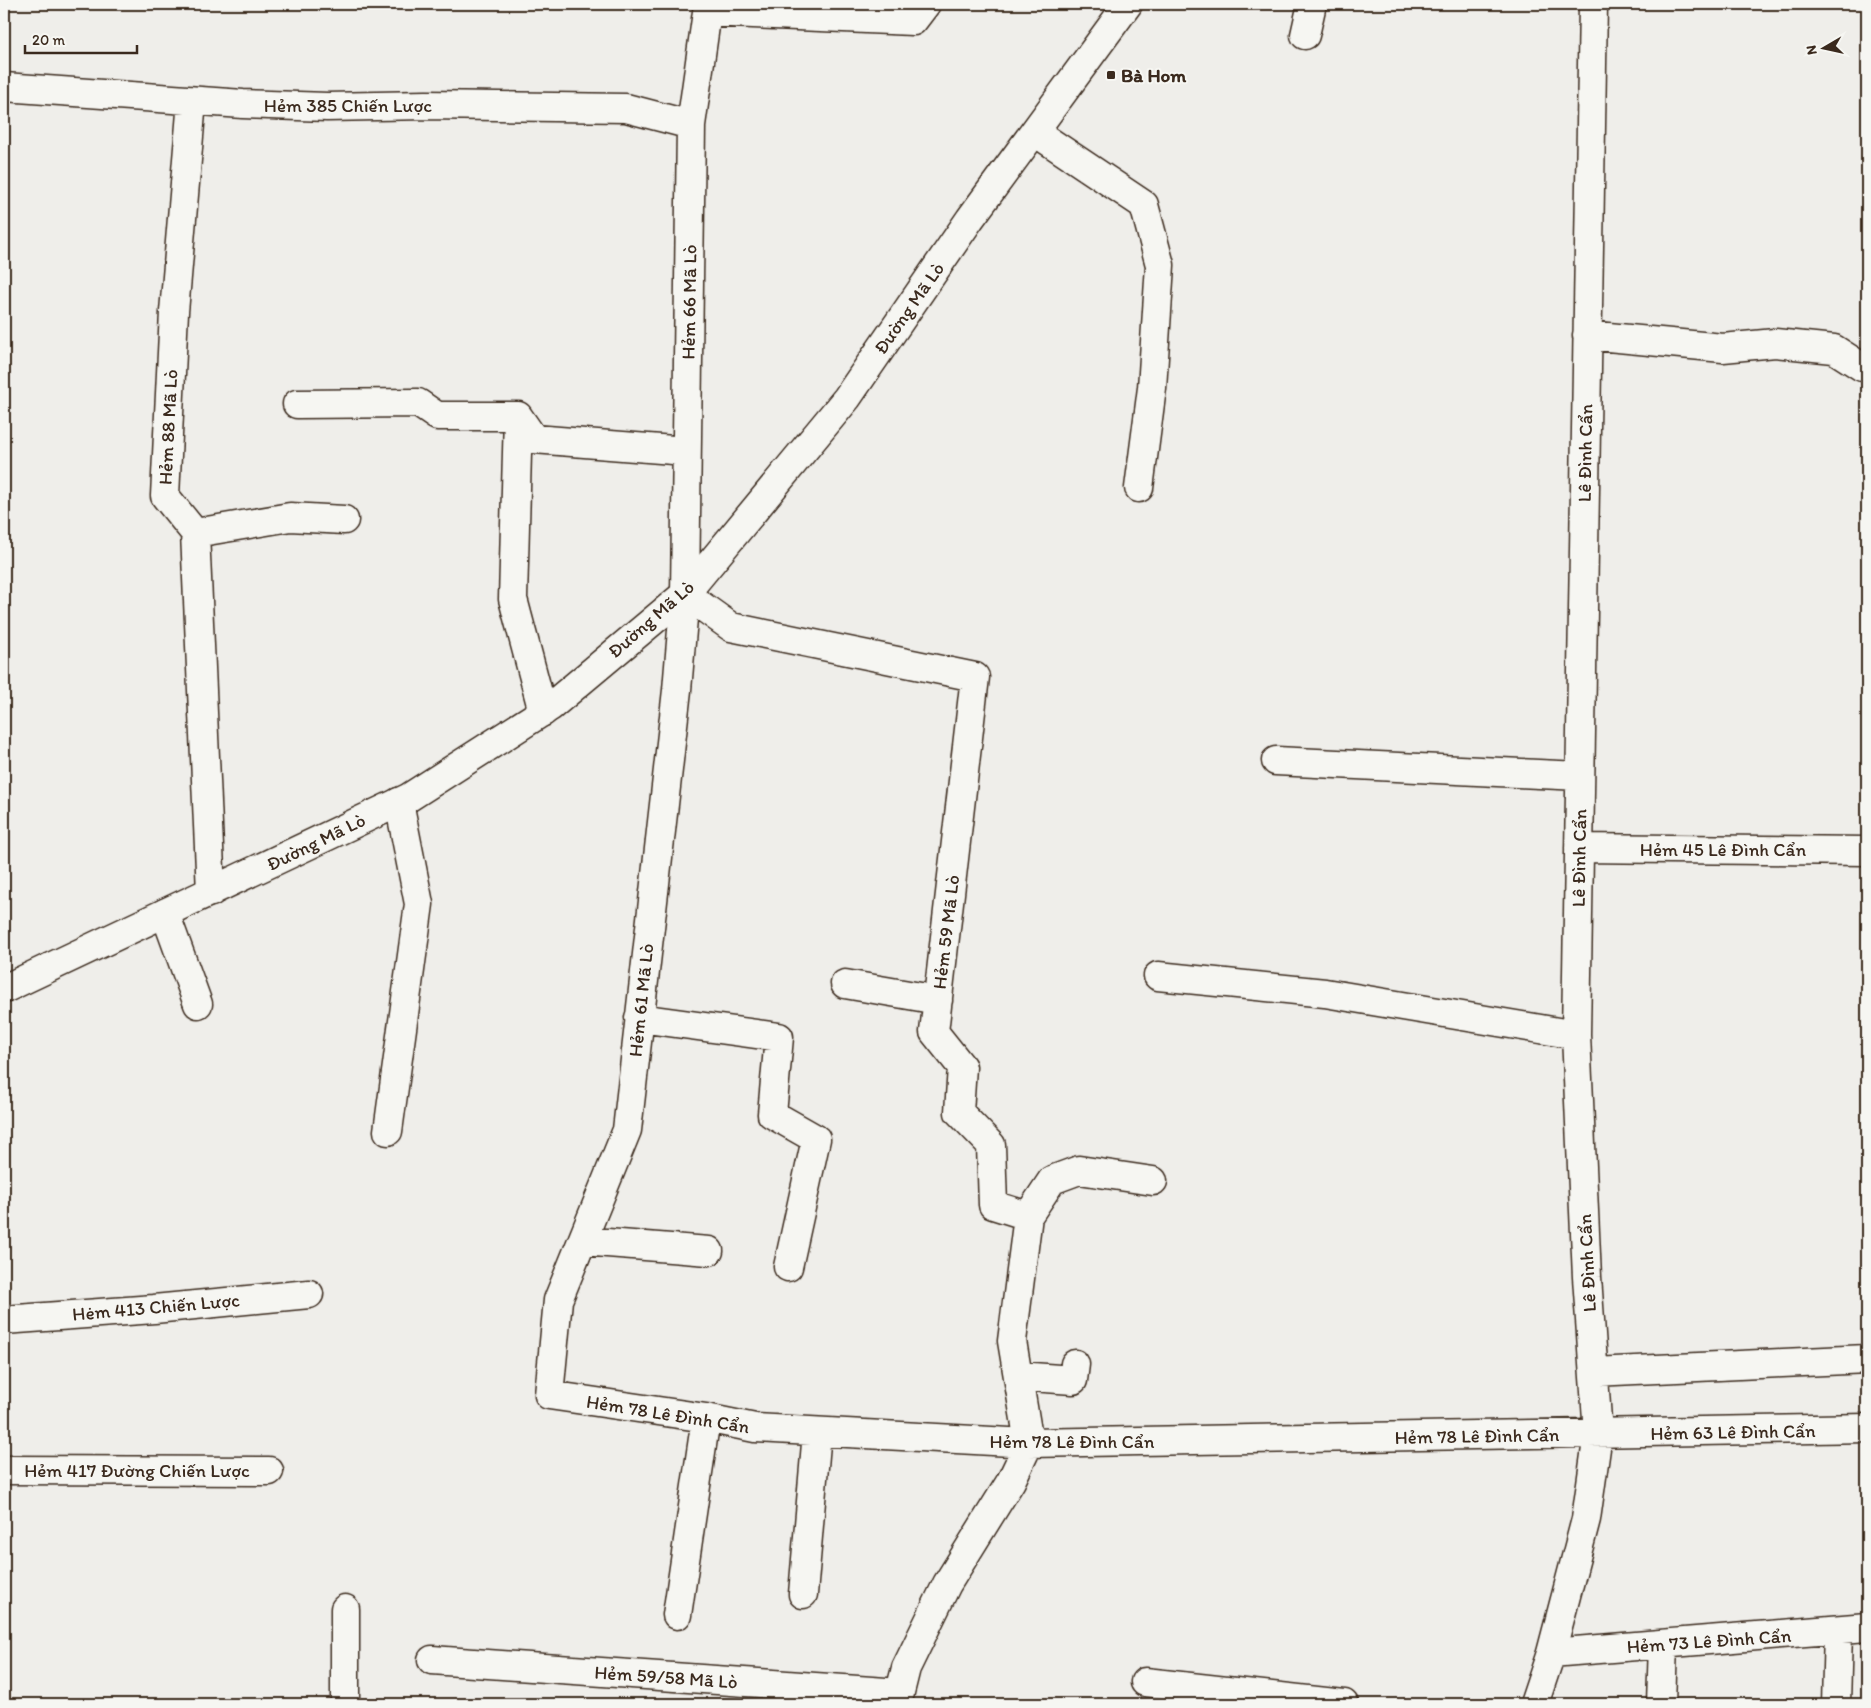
<svg xmlns="http://www.w3.org/2000/svg" width="1871" height="1708" viewBox="0 0 1871 1708" font-family="Itim,sans-serif">
	<style>
		.lines { fill: none; stroke-linecap: round; stroke-linejoin: round }
		.minor-casing { stroke: #3b2a1e; stroke-width: 31 }
		.major-casing { stroke: #3b2a1e; stroke-width: 31 }
		.minor { stroke: #f6f6f2; stroke-width: 28 }
		.major { stroke: #f6f6f2; stroke-width: 28 }
		.poi-dot { fill: #3b2a1e; stroke: #f6f6f2; stroke-width: 2 }
		.labels { text-anchor: middle; dominant-baseline: central; stroke-width: 4; stroke-linejoin: round; paint-order: stroke }
		.poi-label { font-size: 19px; font-weight: bold; fill: #3b2a1e; stroke: #f6f6f2; text-anchor: start }
		.street-label { font-size: 19px; fill: #3b2a1e; stroke: #f6f6f2 }
	</style>
	<rect width="100%" height="100%" fill="#efeeea"/>
	<filter id="ink" filterUnits="userSpaceOnUse"><feTurbulence type="fractalNoise" baseFrequency=".02" numOctaves="2"/><feDisplacementMap in="SourceGraphic" scale="10" xChannelSelector="R" yChannelSelector="G"/><feConvolveMatrix kernelMatrix="1 2 1 2 8 2 1 2 1" color-interpolation-filters="sRGB"/></filter>
	<g filter="url(#ink)">
		<g class="lines">
			<defs>
				<path id="minor" d="M 926,4 L 913,21 L 707,12 L 691,125 L 685,594 L 677,690 L 627,1130 L 558,1300 L 549,1395 L 706,1418 L 755,1428 L 1029,1443 L 1867,1428
					M 1305,35 L 1312,4
					M 4,87 L 243,104 L 327,107 L 426,105 L 626,108 L 691,125
					M 192,101 L 174,312 L 165,496 L 195,533 L 211,892
					M 1035,132 L 1144,205 L 1160,265 L 1152,388 L 1139,488
					M 1587,335 L 1723,348 L 1775,343 L 1834,349 L 1862,367 L 1867,367
					M 297,404 L 418,403 L 437,416 L 518,416 L 534,439 L 686,451
					M 518,416 L 513,599 L 543,712
					M 195,533 L 290,517 L 344,520
					M 685,594 L 731,627 L 975,677 L 934,1032 L 962,1067 L 959,1112 L 991,1145 L 993,1205 L 1028,1216 L 1012,1341 L 1029,1443 L 1011,1481 L 947,1584 L 906,1668 L 897,1704
					M 1276,761 L 1580,776
					M 1579,848 L 1867,851
					M 165,913 L 198,1004
					M 1158,976 L 1325,993 L 1576,1035
					M 845,984 L 938,1000
					M 639,1018 L 779,1037 L 772,1114 L 816,1139 L 788,1267
					M 388,1131 L 419,904 L 399,802
					M 1028,1216 L 1052,1180 L 1079,1170 L 1153,1181
					M 582,1241 L 709,1251
					M 4,1320 L 154,1309 L 309,1294
					M 1594,1372 L 1867,1359
					M 1018,1376 L 1073,1380 L 1075,1364
					M 4,1470 L 269,1471
					M 803,1594 L 817,1432
					M 345,1609 L 345,1704
					M 677,1615 L 706,1418
					M 1551,1653 L 1867,1627
					M 432,1660 L 900,1693
					M 1145,1682 L 1344,1704
					M 1534,1704 L 1551,1653 L 1586,1519 L 1598,1434 L 1587,1277 L 1576,1035 L 1593,4
					M 1661,1704 L 1663,1644
					M 1836,1704 L 1838,1631"/>
				<path id="major" d="M 4,989 L 408,798 L 550,707 L 685,594 L 847,398 L 970,219 L 1128,4"/>
			</defs>
			<!-- minor casing -->
			<use href="#minor" class="minor-casing"/>
			<!-- major casing -->
			<use href="#major" class="major-casing"/>
			<!-- minor -->
			<use href="#minor" class="minor"/>
			<!-- major -->
			<use href="#major" class="major"/>
		</g>
	</g>
	<!-- markers -->
	<rect class="poi-dot" x="1106" y="70" width="10" height="10" rx="2.5"/>
	<g class="labels">
		<!-- poi labels -->
		<g class="poi-label">
			<text x="1121" y="75">Bà Hom</text>
		</g>
		<!-- street labels -->
		<g class="street-label">
			<text x="348" y="105">Hẻm 385 Chiến Lược</text>
			<text transform="translate(689 302) rotate(-89)">Hẻm 66 Mã Lò</text>
			<text transform="translate(909 308) rotate(-55)">Đường Mã Lò</text>
			<text transform="translate(168 427) rotate(-87)">Hẻm 88 Mã Lò</text>
			<text transform="translate(1585 453) rotate(-89)">Lê Đình Cẩn</text>
			<text transform="translate(651 619) rotate(-41)">Đường Mã Lò</text>
			<text transform="translate(316 842) rotate(-26)">Đường Mã Lò</text>
			<text x="1723" y="849">Hẻm 45 Lê Đình Cẩn</text>
			<text transform="translate(1579 858) rotate(-89)">Lê Đình Cẩn</text>
			<text transform="translate(946 932) rotate(-83)">Hẻm 59 Mã Lò</text>
			<text transform="translate(641 1000) rotate(-84)">Hẻm 61 Mã Lò</text>
			<text transform="translate(1587 1263) rotate(-93)">Lê Đình Cẩn</text>
			<text transform="translate(156 1307) rotate(-5)">Hėm 413 Chiến Lược</text>
			<text transform="translate(668 1414) rotate(9)">Hẻm 78 Lê Đình Cẩn</text>
			<text transform="translate(1733 1432) rotate(-1)">Hẻm 63 Lê Đình Cẩn</text>
			<text transform="translate(1477 1436) rotate(-1)">Hẻm 78 Lê Đình Cẩn</text>
			<text x="1072" y="1441">Hẻm 78 Lê Đình Cẩn</text>
			<text x="137" y="1470">Hẻm 417 Đường Chiến Lược</text>
			<text transform="translate(1709 1641) rotate(-4)">Hẻm 73 Lê Đình Cẩn</text>
			<text transform="translate(666 1677) rotate(4)">Hẻm 59/58 Mã Lò</text>
		</g>
	</g>
	<!-- margin -->
	<rect width="1871" height="1708" fill="none" stroke="#f6f6f2" stroke-width="20"/>
	<rect x="10" y="10" width="1851" height="1688" fill="none" stroke="#3b2a1e" stroke-width="2" filter="url(#ink)"/>
	<!-- north arrow -->
	<g transform="translate(1824 48) rotate(261)" stroke="#f6f6f2" stroke-width="4" paint-order="stroke">
	<path d="M0-4L9 19L0 12L-9 19Z" fill="#3b2a1e"/>
	<text y="-8" font-size="14" font-weight="bold" text-anchor="middle" fill="#3b2a1e">N</text>
	</g>
	<!-- scale -->
	<path d="M25 45v8h112v-8" fill="none" stroke="#3b2a1e" stroke-width="2.5"/>
	<text x="32" y="45" font-size="15" fill="#3b2a1e" stroke="#f6f6f2" stroke-width="4" paint-order="stroke">20 m</text>
</svg>
